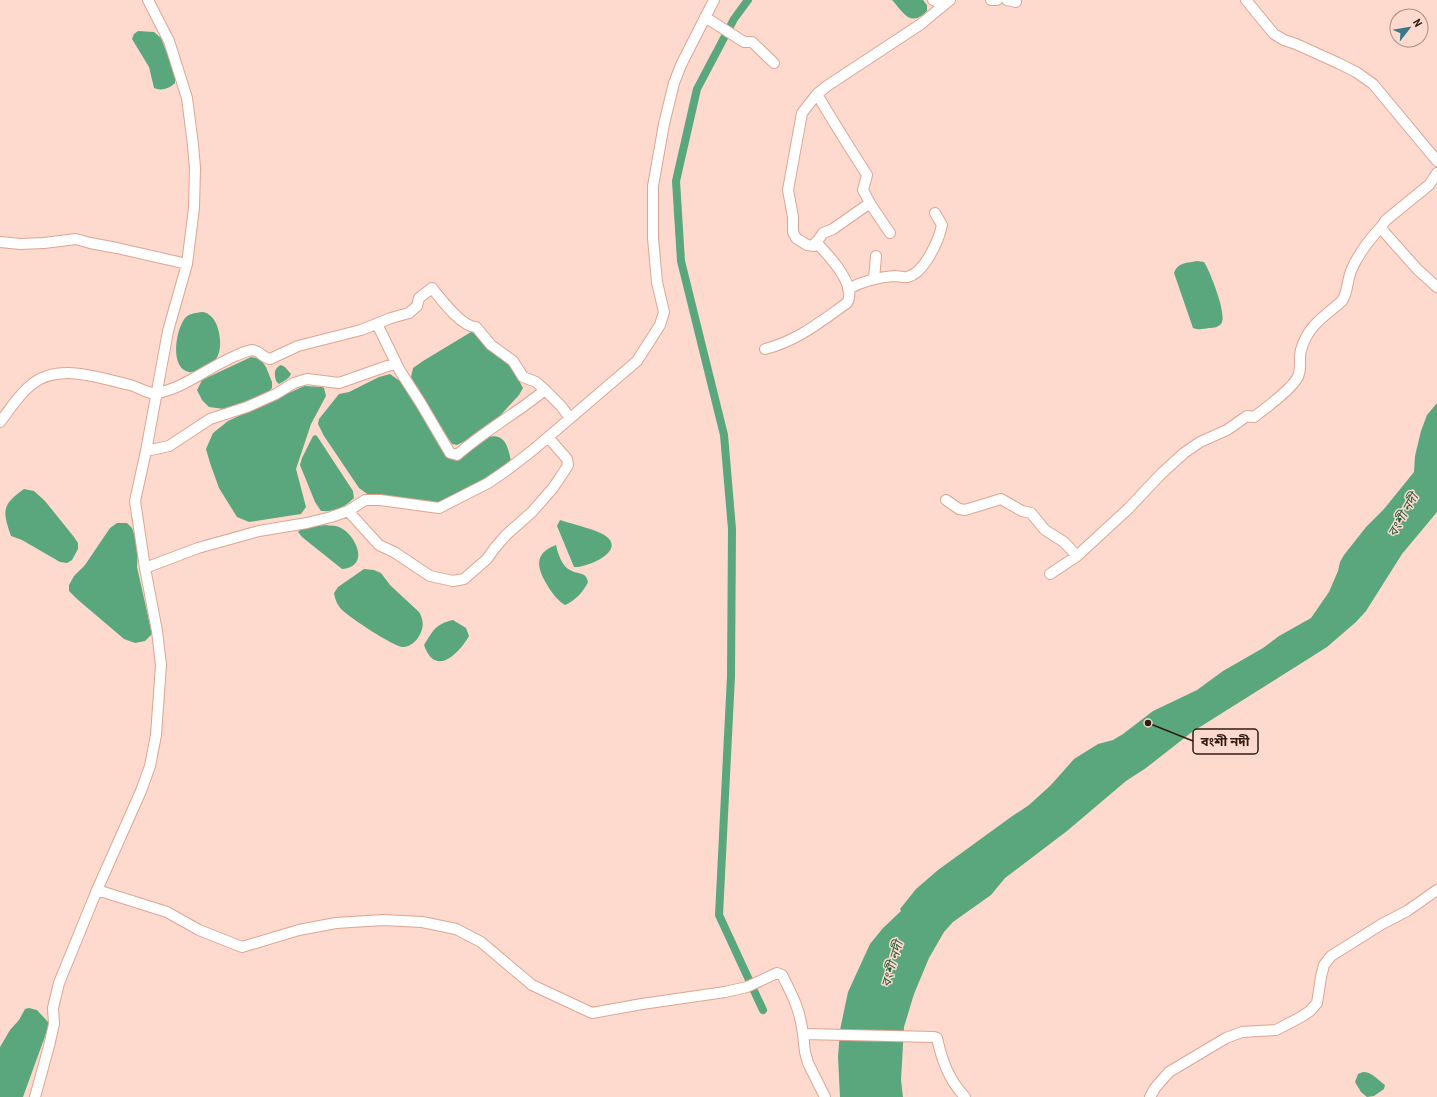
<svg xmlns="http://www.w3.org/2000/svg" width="1437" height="1097" viewBox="0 0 1437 1097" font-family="'Roboto Condensed','Noto Sans Bengali',sans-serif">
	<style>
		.water { fill: #5aa77d }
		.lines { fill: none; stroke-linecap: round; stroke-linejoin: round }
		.canal { stroke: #5aa77d; stroke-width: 8 }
		.minor-casing { stroke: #dda492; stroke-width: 12 }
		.minor { stroke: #fff; stroke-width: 10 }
		.labels { text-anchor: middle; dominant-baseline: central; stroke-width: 3; stroke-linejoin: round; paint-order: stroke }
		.water-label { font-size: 13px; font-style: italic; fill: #235d3f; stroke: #fedace }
		.leader { fill: none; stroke: #311b15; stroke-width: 1.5 }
		.callout-dot { fill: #311b15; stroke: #fedace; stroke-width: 1.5 }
		.callout { fill: #fedace; stroke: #311b15; stroke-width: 1.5 }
		.callout-label { font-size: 13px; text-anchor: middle; font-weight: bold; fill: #311b15 }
	</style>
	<rect width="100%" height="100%" fill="#fedace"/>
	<!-- water -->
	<path class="water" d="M 892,0 L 923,0 L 927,5 L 927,11 C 910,28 904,13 892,0 Z
		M 138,31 L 154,32 L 161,38 L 175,74 L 175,83 C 169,89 161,91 154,88 L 149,67 L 132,39 L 134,34 Z
		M 1197,261 L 1204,262 C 1210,271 1226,312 1222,322 C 1220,327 1214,328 1209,328 C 1203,329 1198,330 1193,328 L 1174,273 C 1178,262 1187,263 1197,261 Z
		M 202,312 C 203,312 208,313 208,314 C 220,320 224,349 216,359 C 212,364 206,366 200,369 C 197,370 193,373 189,372 C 169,368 176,329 185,318 C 190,313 196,313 202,312 Z
		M 471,332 L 475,333 L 510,364 L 523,388 L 519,395 L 487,430 L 457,445 L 452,444 L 431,413 L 411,377 L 413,368 L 423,361 Z
		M 251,357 L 260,359 L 266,367 L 272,382 L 272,388 L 267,394 L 224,409 L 209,407 L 202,400 L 197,390 L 202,380 Z
		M 281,365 L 285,367 L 291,374 C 289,379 284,381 279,384 L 276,381 C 274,374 274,368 281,365 Z
		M 390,374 L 400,381 L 414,399 L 443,452 L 454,460 L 488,437 C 506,433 508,448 511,461 L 504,472 L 438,506 L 370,496 L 359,488 L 324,436 L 318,424 L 319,419 L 339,394 L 349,392 L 379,377 Z
		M 304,386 L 322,387 L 324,388 L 326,396 L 311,424 L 296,469 L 306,507 L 301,514 L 249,522 L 237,517 L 219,488 L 210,463 L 206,449 L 213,433 L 228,421 Z
		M 1437,403 L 1437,512 L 1402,554 L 1366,611 L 1356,622 L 1327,647 L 1192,732 L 1146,768 L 1126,781 L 1067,831 L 1005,878 L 991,895 L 953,922 L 944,932 L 929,958 L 914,994 L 904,1027 L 901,1080 L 903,1097 L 840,1097 L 838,1057 L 840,1030 L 848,992 L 870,944 L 883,928 L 901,911 L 900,909 L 916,889 L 938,870 L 1011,817 L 1029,805 L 1051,785 L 1074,759 L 1098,744 L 1113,740 L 1123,734 L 1153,711 L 1197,690 L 1223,671 L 1263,648 L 1279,636 L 1311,618 L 1329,592 L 1338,571 L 1340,562 L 1344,555 L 1366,527 L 1384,509 L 1414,472 L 1415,456 L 1421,431 L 1427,415 Z
		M 315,435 L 317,436 L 353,491 L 354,498 C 344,508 334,512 321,511 L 315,502 L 300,465 L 302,458 L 313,436 Z
		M 24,489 L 34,491 L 45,501 L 74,537 L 78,543 L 78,549 L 72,560 L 67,563 L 60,562 L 22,540 L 11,536 C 2,510 2,505 24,489 Z
		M 560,520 C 571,524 600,530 607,537 C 625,552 586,568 574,567 L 557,526 Z
		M 117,523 L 127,523 L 132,528 L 136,539 L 138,547 L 137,567 L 152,634 L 145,641 L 135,643 L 124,639 L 77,599 L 69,591 L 69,585 L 74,576 L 85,565 L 110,528 Z
		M 326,525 C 330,526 335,525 339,527 C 357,535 370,567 342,569 L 302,537 L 298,532 L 302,528 Z
		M 556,545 C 558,554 562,566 570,570 C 578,575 586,571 588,582 C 584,591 575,601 565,605 C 557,600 551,592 546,583 C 536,566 535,553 556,545 Z
		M 364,569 L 374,570 L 381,573 L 390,585 L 419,612 C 423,619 424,625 421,632 C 418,640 411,647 403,647 C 394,647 349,617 342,610 C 337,605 335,599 334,593 L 338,587 Z
		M 453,620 L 466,628 L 469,636 C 458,655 435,677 424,645 C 433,631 435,624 453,620 Z
		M 29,1008 L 37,1010 L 48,1022 L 48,1028 L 23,1097 L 0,1097 L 0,1047 L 10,1030 L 19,1020 L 25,1009 Z
		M 1363,1072 C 1372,1072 1378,1080 1385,1085 L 1384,1089 L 1374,1096 L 1367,1097 L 1361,1092 L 1355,1082 L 1358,1074 Z"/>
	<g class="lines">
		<!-- canal -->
		<path class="canal" d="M 748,0 L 734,19 L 697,89 L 676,181 L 681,261 L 724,435 L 732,529 L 731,676 L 719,915 L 763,1010"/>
		<defs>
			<path id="minor" d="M 933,0 L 944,5
				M 991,0 L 997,0
				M 1007,0 L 1016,2
				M 1246,0 L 1274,34 L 1284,40 L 1296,44 L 1338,63 L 1356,72 L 1373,84 L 1437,161
				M 705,17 L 744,42 L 752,42 L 774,63
				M 817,94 C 833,122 850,148 867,175 L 863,190 L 870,203 L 833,229 L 823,233 L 814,246 L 807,245 L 796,238 L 793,232 L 793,217 L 788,190 L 802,113 L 817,94 L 827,86 L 921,24 L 950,0
				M 1437,173 L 1429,185 L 1386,220 L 1381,227 L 1385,233 L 1418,270 L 1437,287
				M 869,204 L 871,205 L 890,233
				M 0,242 L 20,244 L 44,243 L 76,239 L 90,243 L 117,248 L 187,264
				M 874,279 L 876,256
				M 848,289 C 863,281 878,277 895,276 C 900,276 903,278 907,277 C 924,274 939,240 942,225 L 935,213
				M 377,324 L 400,371 L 420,402 L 450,453 L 457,455 C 484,431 517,413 545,390
				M 765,349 C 797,341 820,322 847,303 C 858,285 827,254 816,242
				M 0,422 C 9,411 19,394 31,385 C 58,362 100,378 130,385 C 139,387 148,395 158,393 C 186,387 209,367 235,356 C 240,354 246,351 252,350 C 259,350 263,358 270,359 L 298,346 L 361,330 L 391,318 L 409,313 L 417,306 L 419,298 L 432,288 C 441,299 461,327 476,327 L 491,345 L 513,361 L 523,377 L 536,382 L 545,390 L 561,406 L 570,418
				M 146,451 L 169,446 L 210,419 L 247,407 L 276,394 L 294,383 L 307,379 L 339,383 L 396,363
				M 946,500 L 959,509 L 965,510 L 1001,499 L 1022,511 L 1031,513 L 1045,530 L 1064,542 L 1077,556
				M 348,511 L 379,545 L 394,552 L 430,576 L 453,581 L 464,579 L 487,559 L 494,549 L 506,535 L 532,512 L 553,488 L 565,470 L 568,465 L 567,459 L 548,437
				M 145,568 L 198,548 L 259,531 L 307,523 L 331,517 L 348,511 L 365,500 L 380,500 L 439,508 L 488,483 L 507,470 L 533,450 L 637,361 L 660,325 L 664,312 L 657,282 L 653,238 L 653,186 L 664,124 L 674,83 L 681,65 L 714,0
				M 1050,574 L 1077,556 L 1129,508 L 1161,474 L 1184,453 L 1200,442 L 1227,430 L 1247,416 L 1254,417 C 1267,407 1287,393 1296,380 C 1303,371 1298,360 1301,350 C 1308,325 1324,317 1342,301 C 1348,292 1347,281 1351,271 C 1358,254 1369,240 1381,227
				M 97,890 L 167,912 L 199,930 L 242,947 L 299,930 L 336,923 L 383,920 L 422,922 L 456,929 L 481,942 L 532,985 L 592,1013 L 642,1004 L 725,992 L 747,987 L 777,973 L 782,975 C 793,996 800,1010 803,1034 L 934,1037 L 937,1038 C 942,1061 949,1080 965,1097
				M 803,1034 L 805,1052 L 808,1063 L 825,1097
				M 35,1097 L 49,1046 L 54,1024 L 53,1008 L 59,983 L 97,890 L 141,791 L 150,766 L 156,735 L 161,665 L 157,631 L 145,568 L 135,501 L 146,451 L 168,331 L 187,264 L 194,208 L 195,168 L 193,145 L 187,98 L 169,41 L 148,0
				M 1150,1097 L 1155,1088 L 1169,1072 L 1226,1038 L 1242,1032 L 1276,1030 L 1301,1017 L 1310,1011 L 1317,1003 L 1321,977 L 1324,965 L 1331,956 L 1382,924 L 1407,911 L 1437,890"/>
		</defs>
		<!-- minor casing -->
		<use href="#minor" class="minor-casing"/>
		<!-- minor -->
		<use href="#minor" class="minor"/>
	</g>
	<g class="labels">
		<!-- water labels -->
		<g class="water-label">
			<text transform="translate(1403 515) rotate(-60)">বংশী নদী</text>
			<text transform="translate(892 964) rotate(-73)">বংশী নদী</text>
		</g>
	</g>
	<!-- callouts -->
	<path class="leader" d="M1148 723L1193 741"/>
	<circle class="callout-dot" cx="1148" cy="723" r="4"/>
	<rect class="callout" x="1193" y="729" width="65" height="25" rx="4"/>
	<g class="callout-label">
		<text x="1225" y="746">বংশী নদী</text>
	</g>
	<!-- north arrow -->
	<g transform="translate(1409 28) rotate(59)"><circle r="19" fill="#fedace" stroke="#ac8e84"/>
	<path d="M0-3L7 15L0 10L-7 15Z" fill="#37798b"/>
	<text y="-6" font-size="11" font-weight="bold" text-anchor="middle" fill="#311b15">N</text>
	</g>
</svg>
